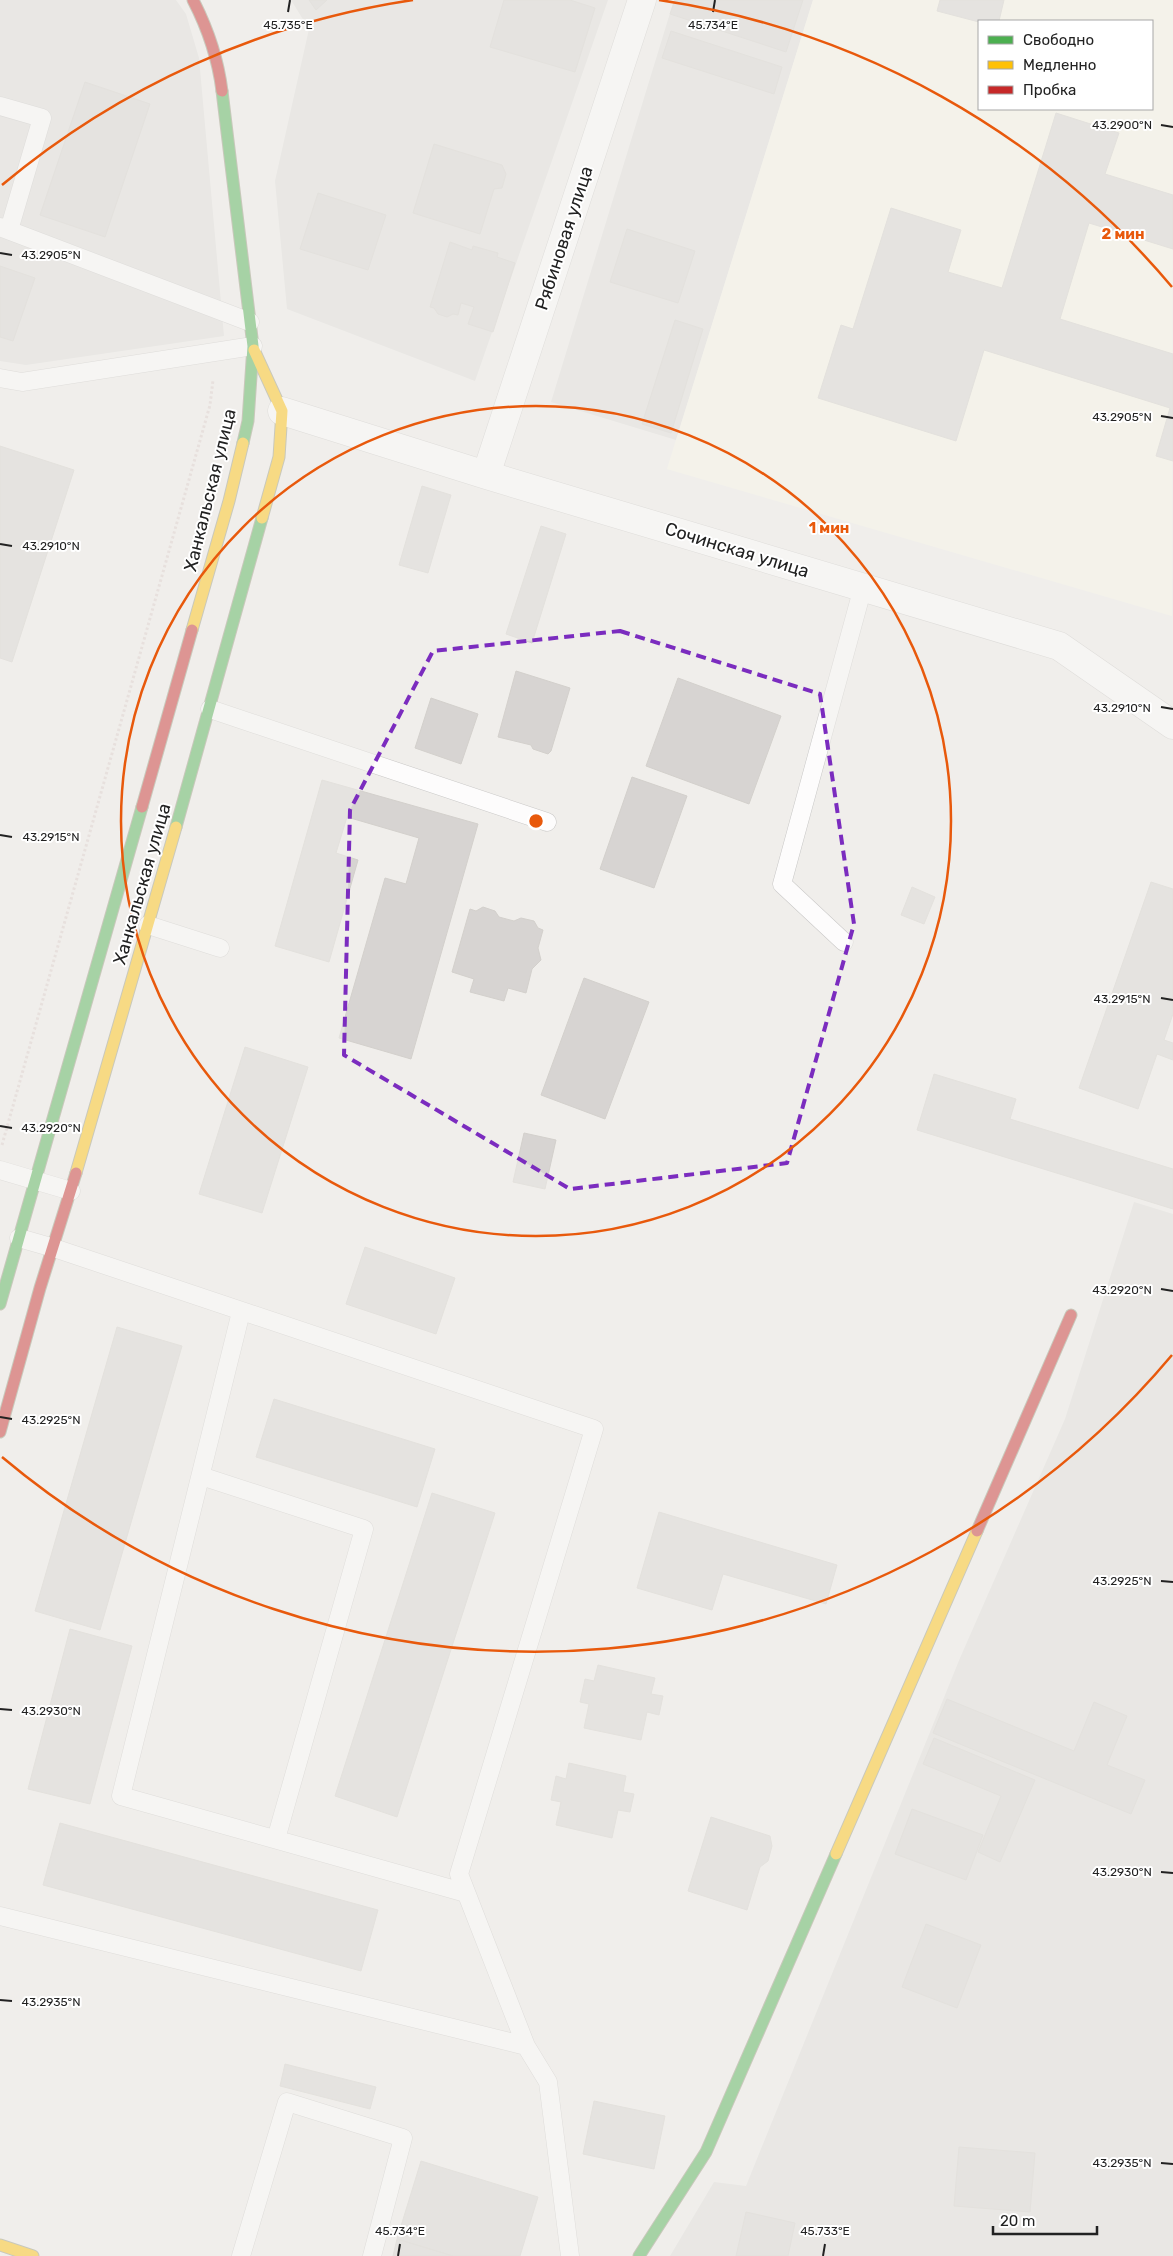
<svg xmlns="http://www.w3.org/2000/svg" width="1173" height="2256" viewBox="0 0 1173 2256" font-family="Rubik,sans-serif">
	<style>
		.residential { fill: #dfdedc }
		.education { fill: #f8f7e8; fill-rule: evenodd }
		.building { fill: #d7d4d2; stroke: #d3d0cc }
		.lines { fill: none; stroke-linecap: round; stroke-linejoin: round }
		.lane-casing { stroke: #c9c8c7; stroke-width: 19 }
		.street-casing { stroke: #c9c8c7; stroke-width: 29 }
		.fast-casing { stroke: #999a82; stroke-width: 13 }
		.slow-casing { stroke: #999a82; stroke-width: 13 }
		.jam-casing { stroke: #999a82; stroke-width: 13 }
		.path { stroke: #dccecd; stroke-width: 3; stroke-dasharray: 2.5 2.5; stroke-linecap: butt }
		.lane { stroke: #fdfcfc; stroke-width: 18 }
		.street { stroke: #fdfcfc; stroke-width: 28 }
		.fast { stroke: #4caf50; stroke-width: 11 }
		.slow { stroke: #ffc107; stroke-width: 11 }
		.jam { stroke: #c62828; stroke-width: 11 }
		.marked { fill: none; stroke: #7b2cbf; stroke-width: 4; stroke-dasharray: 10 6; stroke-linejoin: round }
		.ticks { fill: none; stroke: #222; stroke-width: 2 }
		.ring { fill: none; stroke: #e8590c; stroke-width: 2.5 }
		.labels { text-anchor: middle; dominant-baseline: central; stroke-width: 4; stroke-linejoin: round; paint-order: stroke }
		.street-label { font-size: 18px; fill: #222; stroke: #fff }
		.ticks-label { font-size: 12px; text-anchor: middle; fill: #222; stroke: #fff; stroke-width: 4; stroke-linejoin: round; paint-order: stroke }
		.centre { fill: #e8590c; stroke: #fff; stroke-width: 2.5 }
		.ring-label { font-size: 15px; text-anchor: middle; font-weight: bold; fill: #e8590c; stroke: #fff; stroke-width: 4; stroke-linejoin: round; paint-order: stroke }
	</style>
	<rect width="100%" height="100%" fill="#f0eeeb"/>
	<!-- residential -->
	<path class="residential" d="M 0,0 L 176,0 L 186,14 L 199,58 L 224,336 L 26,365 L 0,361 Z
		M 291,0 L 608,0 L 475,381 L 287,309 L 275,181 L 309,29 Z
		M 674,0 L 813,0 L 676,440 L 551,402 Z
		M 1134,1202 L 1173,1214 L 1173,2256 L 670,2256 L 714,2182 L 746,2186 L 960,1658 L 1065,1419 Z"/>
	<!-- education -->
	<path class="education" d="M 813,0 L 1173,0 L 1172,616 L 667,469 ZM 979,21 L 1152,21 L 1152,109 L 979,109 Z"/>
	<!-- building -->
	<path class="building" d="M 309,0 L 327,0 L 316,10 Z
		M 504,0 L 570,0 L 595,8 L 575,72 L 490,47 Z
		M 675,0 L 803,0 L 786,52 L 670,14 Z
		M 940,0 L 1004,0 L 999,21 L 979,22 L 937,11 Z
		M 671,31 L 782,67 L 774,94 L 662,58 Z
		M 85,82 L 150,104 L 105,237 L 40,215 Z
		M 1056,113 L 1119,133 L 1105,174 L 1173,195 L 1173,249 L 1089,223 L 1060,319 L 1173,354 L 1173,461 L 1156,456 L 1170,408 L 984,350 L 956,441 L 818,398 L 841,325 L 853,329 L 891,208 L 961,230 L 948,272 L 1002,288 Z
		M 434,144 L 502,165 L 506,174 L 502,188 L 494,189 L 480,234 L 413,213 Z
		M 318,193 L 386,215 L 368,270 L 300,249 Z
		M 627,229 L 695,251 L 678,303 L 610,282 Z
		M 450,242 L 472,250 L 473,246 L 498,253 L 497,257 L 515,263 L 493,332 L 468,324 L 474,307 L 461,303 L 458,315 L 453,314 L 447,317 L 438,314 L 434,308 L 430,307 Z
		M 0,266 L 35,278 L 13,341 L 0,337 Z
		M 675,320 L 703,329 L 671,433 L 642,424 Z
		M 0,446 L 74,470 L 12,662 L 0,658 Z
		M 422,486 L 451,495 L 428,573 L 399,565 Z
		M 541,526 L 566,534 L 532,643 L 506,634 Z
		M 516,671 L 570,688 L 551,751 L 548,754 L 533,749 L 531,745 L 498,737 Z
		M 678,678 L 781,716 L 749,804 L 646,766 Z
		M 431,698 L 478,714 L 461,764 L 415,748 Z
		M 632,777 L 687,796 L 654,888 L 600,869 Z
		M 322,780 L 478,824 L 411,1059 L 339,1038 L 385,878 L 406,884 L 419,838 L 347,817 L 336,853 L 358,860 L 329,962 L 275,946 Z
		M 1151,882 L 1173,889 L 1173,1014 L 1164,1040 L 1173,1043 L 1173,1060 L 1157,1054 L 1138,1109 L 1079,1088 Z
		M 912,887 L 935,897 L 924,924 L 901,915 Z
		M 483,907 L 495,911 L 499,917 L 514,921 L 521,918 L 534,921 L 538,928 L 543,930 L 538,948 L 541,960 L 532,969 L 526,993 L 508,988 L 504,1001 L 470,992 L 474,979 L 452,972 L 470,909 L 476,911 Z
		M 584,978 L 649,1002 L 605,1119 L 541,1095 Z
		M 245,1047 L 308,1067 L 262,1213 L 199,1194 Z
		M 934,1074 L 1016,1099 L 1010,1119 L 1173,1169 L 1173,1209 L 917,1130 Z
		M 524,1133 L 556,1140 L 545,1189 L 513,1182 Z
		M 365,1247 L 455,1278 L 436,1334 L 346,1304 Z
		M 117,1327 L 182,1346 L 100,1630 L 35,1611 Z
		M 274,1399 L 435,1449 L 417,1507 L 256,1457 Z
		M 432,1493 L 495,1513 L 397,1817 L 335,1796 Z
		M 659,1512 L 837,1565 L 826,1604 L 723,1574 L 712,1610 L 637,1588 Z
		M 70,1629 L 132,1646 L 90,1804 L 28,1789 Z
		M 598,1665 L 655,1678 L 651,1694 L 663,1696 L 659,1715 L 647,1712 L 641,1740 L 584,1728 L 589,1704 L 580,1702 L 585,1679 L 594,1681 Z
		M 947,1699 L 1074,1751 L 1094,1702 L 1127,1716 L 1107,1765 L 1145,1780 L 1131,1814 L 933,1733 Z
		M 934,1738 L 1035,1780 L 1000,1862 L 978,1852 L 1001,1796 L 923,1764 Z
		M 569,1763 L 626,1776 L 623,1792 L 634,1794 L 630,1812 L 618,1810 L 612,1838 L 556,1825 L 561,1802 L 551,1800 L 556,1776 L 566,1779 Z
		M 912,1809 L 983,1835 L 966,1880 L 895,1854 Z
		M 711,1817 L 770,1836 L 772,1846 L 768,1861 L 760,1867 L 747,1910 L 688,1891 Z
		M 60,1823 L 378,1910 L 361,1971 L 43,1885 Z
		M 926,1924 L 981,1945 L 957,2008 L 902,1987 Z
		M 285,2064 L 376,2087 L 370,2109 L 280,2086 Z
		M 594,2101 L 665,2116 L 654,2169 L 583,2154 Z
		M 959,2147 L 1035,2153 L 1030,2212 L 954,2206 Z
		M 421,2161 L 538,2197 L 520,2256 L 453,2256 L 397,2239 Z
		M 746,2212 L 795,2223 L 788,2256 L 736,2256 Z
		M 397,2239 L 453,2256 L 393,2256 Z"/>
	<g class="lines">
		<defs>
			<path id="lane" d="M 0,106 L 42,118 L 9,230
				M 0,227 L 250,322
				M 0,378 L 22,382 L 253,346
				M 210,709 L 547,822
				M 148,925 L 220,948
				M 844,942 L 782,884 L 863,587
				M 0,1170 L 71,1191
				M 19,1238 L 54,1248 L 594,1429 L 459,1874 L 526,2046 L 548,2082 L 570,2256
				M 241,1312 L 121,1796 L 466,1893
				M 201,1476 L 364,1529 L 276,1839
				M 0,1916 L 526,2046
				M 241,2256 L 287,2102 L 403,2138 L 372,2256"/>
			<path id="street" d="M 282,411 L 486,475 L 1059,646 L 1173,725
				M 486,475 L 642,0"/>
			<path id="fast" d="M 222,91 L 253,346 L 248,421 L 243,443
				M 176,827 L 262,518
				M 0,1304 L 142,807
				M 639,2256 L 706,2152 L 836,1854"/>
			<path id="slow" d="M 254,350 L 282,411 L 279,457 L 262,518
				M 192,630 L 229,501 L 243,443
				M 76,1173 L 176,827
				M 836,1854 L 977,1531
				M 0,2245 L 33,2256"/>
			<path id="jam" d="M 193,0 C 208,29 218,59 222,91
				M 142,807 L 192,630
				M 0,1432 L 40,1288 L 76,1173
				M 977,1531 L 1071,1315"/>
		</defs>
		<!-- lane casing -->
		<use href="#lane" class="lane-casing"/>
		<!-- street casing -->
		<use href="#street" class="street-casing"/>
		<!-- fast casing -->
		<use href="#fast" class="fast-casing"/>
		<!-- slow casing -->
		<use href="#slow" class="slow-casing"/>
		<!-- jam casing -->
		<use href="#jam" class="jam-casing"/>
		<!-- path -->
		<path class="path" d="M 2,1145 L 210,405 L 213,380"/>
		<!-- lane -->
		<use href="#lane" class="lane"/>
		<!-- street -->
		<use href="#street" class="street"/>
		<!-- fast -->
		<use href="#fast" class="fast"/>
		<!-- slow -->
		<use href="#slow" class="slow"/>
		<!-- jam -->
		<use href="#jam" class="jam"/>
	</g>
	<!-- marked area -->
	<path d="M0 0H1173V2256H0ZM 620,631 L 820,694 L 854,924 L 787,1163 L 570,1189 L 344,1055 L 350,810 L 433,651 Z" fill="#f0eeeb" fill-opacity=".55" fill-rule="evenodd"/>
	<path class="marked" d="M 620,631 L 820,694 L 854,924 L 787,1163 L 570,1189 L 344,1055 L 350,810 L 433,651 Z"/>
	<!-- ticks -->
	<path class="ticks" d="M 288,12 L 290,0M 713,12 L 715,0M 1161,125 L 1173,127M 0,253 L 12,255M 1161,416 L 1173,418M 0,544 L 12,546M 1161,707 L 1173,709M 0,835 L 12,837M 1161,998 L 1173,1000M 0,1126 L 12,1128M 1161,1289 L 1173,1291M 0,1417 L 12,1419M 1161,1581 L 1173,1582M 0,1709 L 12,1710M 1161,1872 L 1173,1873M 0,2000 L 12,2001M 1161,2163 L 1173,2164M 398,2256 L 400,2244M 823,2256 L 825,2244"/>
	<!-- distance rings -->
	<g class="ring">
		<circle cx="536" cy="821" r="415"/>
		<path d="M1172 1355A830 830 0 0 1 2 1457M2 185A830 830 0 0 1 413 0M659 0A830 830 0 0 1 1172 287"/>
	</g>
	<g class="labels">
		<!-- street labels -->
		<g class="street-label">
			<text transform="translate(564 238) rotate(-72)">Рябиновая улица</text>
			<text transform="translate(210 490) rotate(-76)">Ханкальская улица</text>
			<text transform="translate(737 550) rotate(17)">Сочинская улица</text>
			<text transform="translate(142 884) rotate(-74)">Ханкальская улица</text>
		</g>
	</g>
	<g class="ticks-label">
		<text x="288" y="29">45.735°E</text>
		<text x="713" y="29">45.734°E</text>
		<text x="1122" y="129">43.2900°N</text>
		<text x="51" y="259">43.2905°N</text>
		<text x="1122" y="421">43.2905°N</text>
		<text x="51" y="550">43.2910°N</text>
		<text x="1122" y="712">43.2910°N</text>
		<text x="51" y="841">43.2915°N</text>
		<text x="1122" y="1003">43.2915°N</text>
		<text x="51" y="1132">43.2920°N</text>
		<text x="1122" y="1294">43.2920°N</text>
		<text x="51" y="1424">43.2925°N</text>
		<text x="1122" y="1585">43.2925°N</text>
		<text x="51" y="1715">43.2930°N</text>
		<text x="1122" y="1876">43.2930°N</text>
		<text x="51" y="2006">43.2935°N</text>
		<text x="1122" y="2167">43.2935°N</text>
		<text x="400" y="2235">45.734°E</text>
		<text x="825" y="2235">45.733°E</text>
	</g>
	<circle cx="536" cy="821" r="8" class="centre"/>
	<g class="ring-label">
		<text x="1123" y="239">2 мин</text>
		<text x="829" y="533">1 мин</text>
	</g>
	<!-- legend -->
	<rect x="978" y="20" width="175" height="90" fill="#ffffff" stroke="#a7a7a7"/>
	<rect x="988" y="36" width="25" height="8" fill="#4caf50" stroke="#a7a7a7"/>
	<text x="1023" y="45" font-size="15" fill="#222222">Свободно</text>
	<rect x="988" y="61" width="25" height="8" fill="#ffc107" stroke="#a7a7a7"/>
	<text x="1023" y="70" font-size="15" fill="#222222">Медленно</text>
	<rect x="988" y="86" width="25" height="8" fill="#c62828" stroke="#a7a7a7"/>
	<text x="1023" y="95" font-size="15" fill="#222222">Пробка</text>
	<!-- scale -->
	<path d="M993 2226v8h104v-8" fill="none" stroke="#222222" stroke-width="2.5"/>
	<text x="1000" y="2226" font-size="15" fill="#222222" stroke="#ffffff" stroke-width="4" paint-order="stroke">20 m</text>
</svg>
